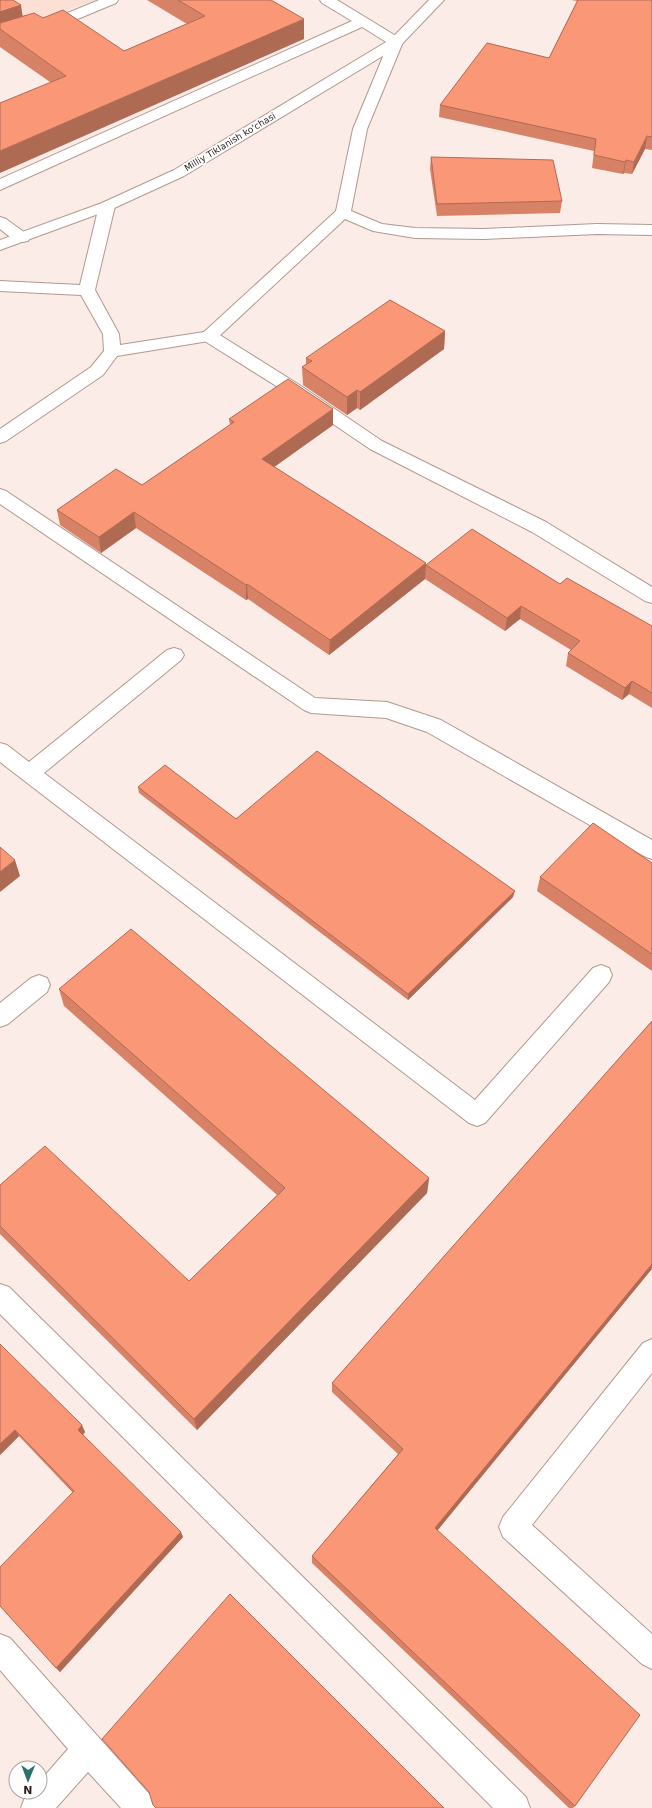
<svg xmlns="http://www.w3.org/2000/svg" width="652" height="1808" viewBox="0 0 652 1808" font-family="'DejaVu Sans',sans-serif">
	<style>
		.built { fill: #fce0d6 }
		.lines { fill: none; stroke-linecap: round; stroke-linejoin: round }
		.service-casing { stroke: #b19890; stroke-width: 2 }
		.minor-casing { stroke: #b19890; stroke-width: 2 }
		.secondary-casing { stroke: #b19890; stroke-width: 2 }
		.service { fill: #fff; fill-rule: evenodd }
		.minor { fill: #fff; fill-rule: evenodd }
		.secondary { fill: #fff; fill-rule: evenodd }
		.wall { fill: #d78266 }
		.shaded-wall { fill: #af6a53 }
		.building { fill: #fa9777; stroke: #af6a53 }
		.labels { text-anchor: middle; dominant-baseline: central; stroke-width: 3.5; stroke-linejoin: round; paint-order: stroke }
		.far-street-label { font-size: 9px; fill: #271e1b; stroke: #fdfdfd }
	</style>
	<rect width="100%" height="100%" fill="#fcece7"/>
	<!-- built -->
	<path class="built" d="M 0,0 L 96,0 L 24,25 Z"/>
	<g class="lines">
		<defs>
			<path id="service" d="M 99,0 L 118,0 L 116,3 L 80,18 L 0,43 L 0,34 L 70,12 Z
				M 320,0 L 337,0 L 401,39 L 403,42 L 401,45 L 391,45 L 362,27 L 0,190 L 0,179 L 352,21 L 322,3 Z
				M 0,217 L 6,219 L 28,235 L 30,238 L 28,241 C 16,244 9,236 0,229 Z
				M 209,331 L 215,332 L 301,386 L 382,441 L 546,522 L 652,587 L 652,603 L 645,601 L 532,532 L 370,449 L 289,394 L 203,340 L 201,336 L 203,332 Z
				M 0,489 L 6,491 L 315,698 L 387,702 L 441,720 L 652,840 L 652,859 L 644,856 L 427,732 L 386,718 L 311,713 L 304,710 L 0,504 Z
				M 174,648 L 181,650 L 184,655 L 181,660 L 44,773 L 475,1100 L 593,968 L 601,965 L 609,968 L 612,975 L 609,982 L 485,1123 L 477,1126 L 469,1123 L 0,762 L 0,743 L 7,745 L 29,762 L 167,650 Z
				M 39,975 L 47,978 L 50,985 L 47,992 L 8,1024 L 0,1027 L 0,1003 L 31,978 Z
				M 0,1284 L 9,1287 L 526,1797 L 530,1808 L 493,1808 L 0,1314 Z
				M 652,1339 L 652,1373 L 532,1525 L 652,1634 L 652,1669 L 642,1664 L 503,1537 L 499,1527 L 503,1517 L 643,1343 Z
				M 0,1634 L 10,1638 L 152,1797 L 156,1808 L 121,1808 L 88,1772 L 56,1808 L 21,1808 L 25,1797 L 30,1792 L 40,1792 L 40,1781 L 68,1749 L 0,1670 Z"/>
			<path id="minor" d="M 396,38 L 401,39 L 403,42 L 367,129 L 351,211 L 382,224 L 415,228 L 484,229 L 597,224 L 652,225 L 652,235 L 597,234 L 484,239 L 415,238 L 373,231 L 345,219 L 215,340 L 117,356 L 103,375 L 6,441 L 0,443 L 0,429 L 91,367 L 104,351 L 103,334 L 81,295 L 0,291 L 0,281 L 80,285 L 99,206 L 102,203 L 107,201 L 112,203 L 115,206 L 95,290 L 119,334 L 120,345 L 204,332 L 336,211 L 353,129 L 389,42 L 391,39 Z"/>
			<path id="secondary" d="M 429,0 L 444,0 L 401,45 L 184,176 L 112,209 L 0,250 L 0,240 L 102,203 L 174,170 L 391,39 Z"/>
		</defs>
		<!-- service casing -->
		<use href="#service" class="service-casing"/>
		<!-- minor casing -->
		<use href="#minor" class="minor-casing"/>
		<!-- secondary casing -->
		<use href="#secondary" class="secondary-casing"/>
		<!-- service -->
		<use href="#service" class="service"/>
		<!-- minor -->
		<use href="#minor" class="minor"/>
		<!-- secondary -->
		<use href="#secondary" class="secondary"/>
	</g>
	<!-- wall -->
	<path class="wall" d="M 0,0 L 23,16 L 43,18 L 124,51 L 187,24 L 147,0 L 271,0 L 304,39 L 50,82 L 0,47 Z
		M 571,0 L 652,0 L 652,150 L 645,149 L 632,174 L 624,173 L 623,174 L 592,168 L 594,151 L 439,117 L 440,105 L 549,58 L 577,1 Z
		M 431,157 L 562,201 L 560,213 L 437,216 L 430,169 Z
		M 445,331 L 444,349 L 360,410 L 357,408 L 347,415 L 303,385 L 302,367 L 306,364 L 306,358 Z
		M 333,409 L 333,425 L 274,467 L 426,565 L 560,584 L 652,626 L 652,708 L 629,694 L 622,700 L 566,666 L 568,653 L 571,650 L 520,619 L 505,631 L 425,579 L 329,655 L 248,599 L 246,600 L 136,528 L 101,553 L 60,525 L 57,510 L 142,485 L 230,425 L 229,419 Z
		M 138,787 L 236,819 L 513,897 L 408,1000 L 139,793 Z
		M 652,863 L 652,971 L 537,891 L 540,877 Z
		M 59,989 L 429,1178 L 427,1193 L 197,1430 L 0,1234 L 0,1185 L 189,1281 L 277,1195 L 64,1006 Z
		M 652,1021 L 652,1270 L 651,1270 L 437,1530 L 575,1806 L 573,1808 L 569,1808 L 312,1563 L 312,1556 L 398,1454 L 332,1392 L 332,1383 Z
		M 0,1344 L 85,1432 L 83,1435 L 183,1537 L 60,1672 L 0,1606 L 73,1493 L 19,1436 L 0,1455 Z"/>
	<!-- shaded-wall -->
	<path class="shaded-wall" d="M 21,5 L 24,25 L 0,29 L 0,12 Z
		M 304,19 L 304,39 L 0,173 L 0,151 Z
		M 647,136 L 645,149 L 632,174 L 634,162 Z
		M 626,160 L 624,173 L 623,174 L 625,162 Z
		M 445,331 L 444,349 L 360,410 L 360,392 Z
		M 357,390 L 357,408 L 347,415 L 347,397 Z
		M 333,409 L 333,425 L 263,475 L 262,459 Z
		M 134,512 L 136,528 L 101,553 L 99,537 Z
		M 426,563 L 425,579 L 329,655 L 330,640 Z
		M 247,584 L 248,599 L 246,600 L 246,585 Z
		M 521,606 L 520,619 L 505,631 L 507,618 Z
		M 632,681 L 629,694 L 622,700 L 625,688 Z
		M 15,860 L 20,876 L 0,892 L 0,872 Z
		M 515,891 L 513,897 L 408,1000 L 408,994 Z
		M 429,1178 L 427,1193 L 197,1430 L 194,1419 Z
		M 652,1264 L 651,1270 L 433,1536 L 435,1528 Z
		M 82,1425 L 85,1432 L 81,1437 L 78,1430 Z
		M 15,1430 L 19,1436 L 0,1455 L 0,1444 Z
		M 181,1532 L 183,1537 L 60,1672 L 56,1668 Z"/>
	<!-- building -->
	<path class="building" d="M 0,0 L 13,0 L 21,5 L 0,12 Z
		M 178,0 L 271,0 L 304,19 L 0,151 L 0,103 L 66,76 L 0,29 L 0,23 L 34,13 L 43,18 L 63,10 L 124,51 L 205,16 Z
		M 578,0 L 652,0 L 652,137 L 647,136 L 634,162 L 626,160 L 625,162 L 594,155 L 596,139 L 440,105 L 487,43 L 549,58 Z
		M 431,157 L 553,160 L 562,201 L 437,204 Z
		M 390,300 L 445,331 L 360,392 L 357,390 L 347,397 L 302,367 L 312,361 L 306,358 Z
		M 288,379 L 333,409 L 262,459 L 426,563 L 330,640 L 247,584 L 246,585 L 134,512 L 99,537 L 57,510 L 116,469 L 142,485 L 234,422 L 229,419 Z
		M 472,529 L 560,584 L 567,578 L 652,626 L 652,693 L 632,681 L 625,688 L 568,653 L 580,641 L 521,606 L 507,618 L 426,565 Z
		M 317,751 L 515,891 L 408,994 L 138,787 L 165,765 L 236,819 Z
		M 593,823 L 652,863 L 652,954 L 540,877 Z
		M 0,847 L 15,860 L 0,872 Z
		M 131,929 L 429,1178 L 194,1419 L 0,1226 L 0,1185 L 45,1146 L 189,1281 L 285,1188 L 59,989 Z
		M 652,1021 L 652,1264 L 435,1528 L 640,1715 L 575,1806 L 312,1556 L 403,1449 L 332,1383 Z
		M 0,1344 L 82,1425 L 78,1430 L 181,1532 L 56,1668 L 0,1606 L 0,1567 L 74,1491 L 15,1430 L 0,1444 Z
		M 230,1594 L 444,1808 L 156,1808 L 153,1805 L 149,1792 L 102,1739 Z"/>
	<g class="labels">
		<!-- far-street labels -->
		<g class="far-street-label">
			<text transform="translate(230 142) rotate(-31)">Milliy Tiklanish ko'chasi</text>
		</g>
	</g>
	<!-- north arrow -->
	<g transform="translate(28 1780) rotate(181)"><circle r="19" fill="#fdfdfd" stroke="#a7a4a3"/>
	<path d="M0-3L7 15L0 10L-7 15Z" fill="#29726d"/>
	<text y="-6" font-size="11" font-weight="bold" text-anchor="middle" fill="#271e1b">N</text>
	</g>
</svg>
